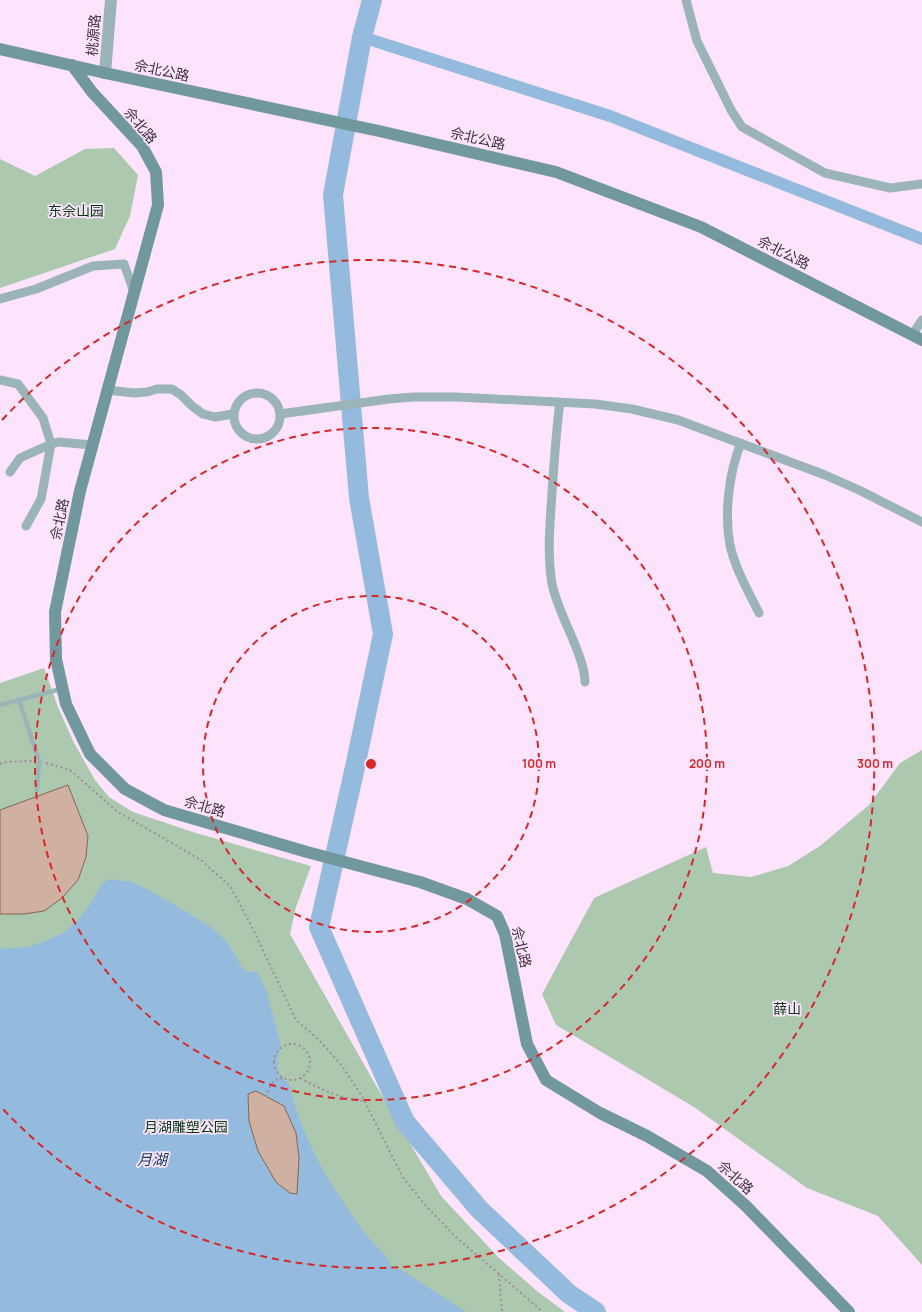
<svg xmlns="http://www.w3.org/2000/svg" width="922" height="1312" viewBox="0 0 922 1312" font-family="Manrope,'Noto Sans SC',sans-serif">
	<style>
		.green { fill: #acc8af }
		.water { fill: #94badd }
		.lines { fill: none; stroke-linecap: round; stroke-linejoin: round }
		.canal { stroke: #94badd; stroke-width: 12 }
		.river { stroke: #94badd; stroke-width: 20 }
		.building { fill: #d0b0a0; stroke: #836657 }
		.path { stroke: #9f8c9d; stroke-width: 2; stroke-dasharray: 2 3; stroke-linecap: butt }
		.service { stroke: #9ab4b8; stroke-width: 4.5 }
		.minor { stroke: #9ab4b8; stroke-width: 9 }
		.tertiary { stroke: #9ab4b8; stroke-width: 12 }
		.secondary { stroke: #71989f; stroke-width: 12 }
		.ring { fill: none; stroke: #d62828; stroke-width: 2; stroke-dasharray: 7 5 }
		.labels { text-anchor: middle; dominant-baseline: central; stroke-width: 3.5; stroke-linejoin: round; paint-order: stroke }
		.street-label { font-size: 14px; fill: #3c313b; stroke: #fee3fc }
		.park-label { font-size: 14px; fill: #003c10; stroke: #fee3fc }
		.water-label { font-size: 15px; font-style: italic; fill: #0e395b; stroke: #fee3fc }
		.centre { fill: #d62828; stroke: #fee3fc; stroke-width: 2 }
		.ring-label { font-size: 12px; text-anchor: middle; font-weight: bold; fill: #d62828; stroke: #fee3fc; stroke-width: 3.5; stroke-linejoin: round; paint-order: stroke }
	</style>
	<rect width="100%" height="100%" fill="#fee3fc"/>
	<!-- green -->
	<path class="green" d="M 114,148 L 138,175 L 130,216 L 115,249 L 0,288 L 0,159 L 35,176 L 85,149 Z
		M 44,668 L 58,707 L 74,743 L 95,780 L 109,797 L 133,812 L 196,833 L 311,866 L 296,907 L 290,934 L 374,1082 L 441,1196 L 499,1258 L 537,1291 L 565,1312 L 0,1312 L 0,683 Z
		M 922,750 L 922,1265 L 878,1216 L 807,1188 L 694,1107 L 556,1025 L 542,994 L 594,898 L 706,847 L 713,873 L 751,877 L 788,866 L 820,846 L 869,805 L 900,763 Z"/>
	<!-- water -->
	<path class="water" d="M 109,879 L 131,882 L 149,890 L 211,927 L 227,942 L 244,971 L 257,972 L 266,990 L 281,1045 C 278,1055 275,1067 281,1077 C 282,1079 286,1081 288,1082 C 299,1121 312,1155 334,1188 C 345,1205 357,1223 369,1238 C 377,1248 390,1257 392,1269 L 400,1269 L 466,1312 L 0,1312 L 0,949 L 27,947 L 46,941 L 65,932 L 82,915 L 92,901 L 101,885 Z"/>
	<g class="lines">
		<!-- canal -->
		<path class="canal" d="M 362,37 L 610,116 L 922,239"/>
		<!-- river -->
		<path class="river" d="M 372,0 L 362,37 L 333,195 L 359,498 L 383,634 L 355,767 L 319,927 L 405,1122 L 479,1209 L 569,1294 L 596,1312"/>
	</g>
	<!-- building -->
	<path class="building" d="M 68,785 L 88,836 L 86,857 L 78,880 L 62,898 L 44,911 L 24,914 L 0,914 L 0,810 Z
		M 256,1091 L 284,1106 L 296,1133 L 299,1158 L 297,1194 L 290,1193 L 276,1182 L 258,1151 L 249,1121 L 248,1094 Z"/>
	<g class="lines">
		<!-- path -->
		<path class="path" d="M 46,763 L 70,770 L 118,812 L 201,860 L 230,886 L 252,927 L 296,1020 L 318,1039 L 342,1066 L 362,1096 L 402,1176 L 425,1205 L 456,1237 L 543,1312
			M 0,764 L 5,762 L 32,761
			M274 1062a18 18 0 1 1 36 0a18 18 0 1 1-36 0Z
			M 300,1078 C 320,1089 341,1099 364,1101
			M 266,1097 L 268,1090 L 275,1080 L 283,1078
			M 499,1274 L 502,1312"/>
		<!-- service -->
		<path class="service" d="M 19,700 L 39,761 L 37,790
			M 0,705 L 61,689"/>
		<!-- minor -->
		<path class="minor" d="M 686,0 L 697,41 L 731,110 L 742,127 L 825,173 L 890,188 L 922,184
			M 0,299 L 36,289 L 93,266 L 124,264 L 134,292
			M 912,335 L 922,320
			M 0,380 L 18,384 L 43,418 L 51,444 L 41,499 L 26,526
			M 107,390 L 134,393 L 147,392 L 157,389 L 172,389 L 181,395 L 192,406 L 203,414 L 215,417 L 233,414
			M234 416a23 23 0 1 1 46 0a23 23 0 1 1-46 0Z
			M 560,402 C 556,432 554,463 552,493 C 550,523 547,554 552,584 C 558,611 573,635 581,661 C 583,668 585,674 585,682
			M 280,414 L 389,399 L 414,397 L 456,397 L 595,404 L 632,409 L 678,420 L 825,475 L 859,490 L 922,522
			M 741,443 C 729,472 724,514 730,545 C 735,568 748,591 759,613
			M 10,472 L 20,458 L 51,444 L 59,442 L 92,445"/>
		<!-- tertiary -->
		<path class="tertiary" d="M 105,73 L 111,0"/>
		<!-- secondary -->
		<path class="secondary" d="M 0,49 L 105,73 L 379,131 L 556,172 L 701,227 L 922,340
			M 72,65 L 92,92 L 142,146 L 156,172 L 158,205 L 80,491 L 55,612 L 56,659 L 66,704 L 90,754 L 125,789 L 164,810 L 307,852 L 420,882 L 467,899 L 497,916 L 505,934 L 527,1044 L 546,1080 L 600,1113 L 647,1136 L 707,1171 L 746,1206 L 849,1312"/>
	</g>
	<!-- distance rings -->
	<g class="ring">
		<circle cx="371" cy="764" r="168"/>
		<circle cx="371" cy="764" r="336"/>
		<path d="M2 420A504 504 0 1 1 2 1108"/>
	</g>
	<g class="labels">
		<!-- street labels -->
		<g class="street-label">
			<text transform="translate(93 35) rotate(-85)">桃源路</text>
			<text transform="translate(162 70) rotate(12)">佘北公路</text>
			<text transform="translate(141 125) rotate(50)">佘北路</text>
			<text transform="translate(478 138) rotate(13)">佘北公路</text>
			<text transform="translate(784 252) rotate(27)">佘北公路</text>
			<text transform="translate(59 519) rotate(-78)">佘北路</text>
			<text transform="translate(205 806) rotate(16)">佘北路</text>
			<text transform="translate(522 947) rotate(77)">佘北路</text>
			<text transform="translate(736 1177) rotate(42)">佘北路</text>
		</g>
		<!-- park labels -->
		<g class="park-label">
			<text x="76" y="210">东佘山园</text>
			<text x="787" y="1008">薛山</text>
			<text x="186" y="1126">月湖雕塑公园</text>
		</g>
		<!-- water labels -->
		<g class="water-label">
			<text x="152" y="1159">月湖</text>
		</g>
	</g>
	<circle cx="371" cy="764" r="6" class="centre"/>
	<g class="ring-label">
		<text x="539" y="768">100 m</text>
		<text x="707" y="768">200 m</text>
		<text x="875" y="768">300 m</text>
	</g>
</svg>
